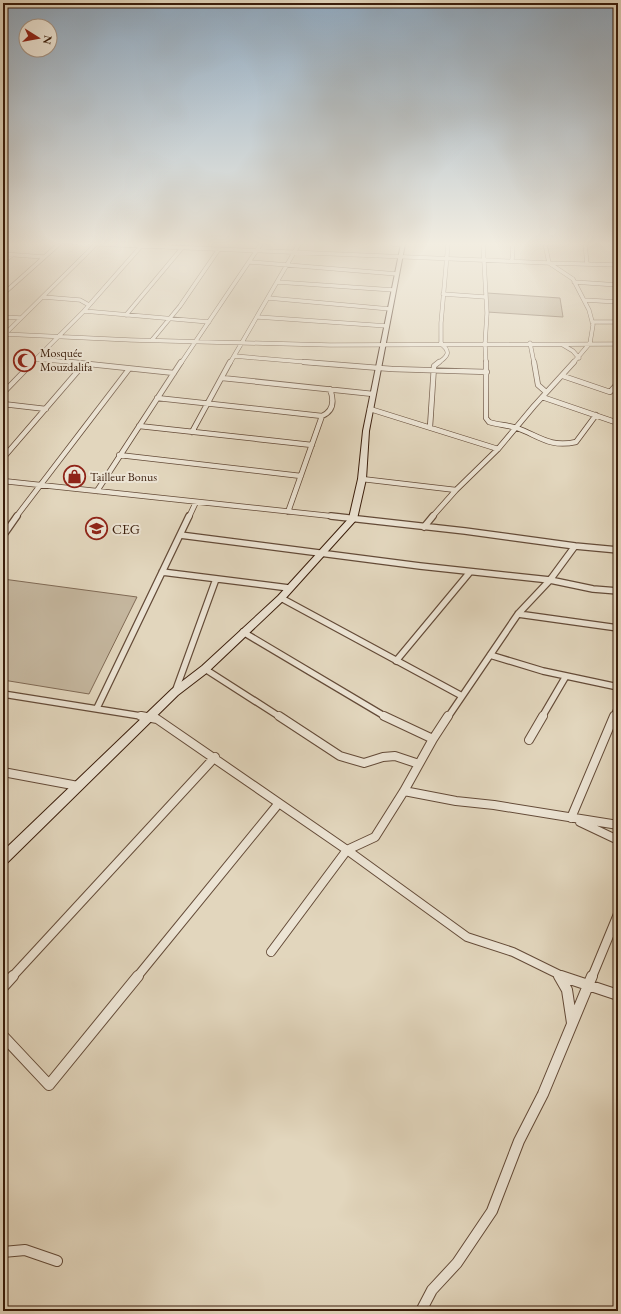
<svg xmlns="http://www.w3.org/2000/svg" width="621" height="1314" viewBox="0 0 621 1314" font-family="'EB Garamond',serif">
	<style>
		.green { fill: #c5b79f; stroke: #806a55 }
		.lines { fill: none; stroke-linecap: round; stroke-linejoin: round }
		.street-far4-casing { stroke: #644b38; stroke-width: 4.5 }
		.street-far3-casing { stroke: #644b38; stroke-width: 6 }
		.street-far2-casing { stroke: #644b38; stroke-width: 8 }
		.street-far1-casing { stroke: #644b38; stroke-width: 10 }
		.street-casing { stroke: #644b38; stroke-width: 12 }
		.secondary-casing { stroke: #3a1d0b; stroke-width: 2 }
		.street-far4 { stroke: #ece4d4; stroke-width: 3.5 }
		.street-far3 { stroke: #ece4d4; stroke-width: 4.5 }
		.street-far2 { stroke: #ece4d4; stroke-width: 5.5 }
		.street-far1 { stroke: #ece4d4; stroke-width: 8 }
		.street { stroke: #ece4d4; stroke-width: 10 }
		.secondary { fill: #ece4d4; fill-rule: evenodd }
		.labels { text-anchor: middle; dominant-baseline: central; stroke-width: 4; stroke-linejoin: round; paint-order: stroke }
		.far-poi-label { font-size: 12px; fill: #3a1d0b; stroke: #ece4d4; text-anchor: start }
		.poi-label { font-size: 14px; fill: #3a1d0b; stroke: #ece4d4; text-anchor: start }
	</style>
	<rect width="100%" height="100%" fill="#e2d6bd"/>
	<filter id="stains"><feTurbulence type="fractalNoise" baseFrequency=".005" numOctaves="4"/><feColorMatrix values="0 0 0 0 .2 0 0 0 0 .09 0 0 0 0 .02 0 0 0 .5 -.17"/></filter>
	<radialGradient id="worn" r=".72"><stop offset=".6" stop-color="#630" stop-opacity="0"/><stop offset="1" stop-color="#630" stop-opacity=".3"/></radialGradient>
	<!-- green -->
	<path class="green" d="M 487,293 L 560,298 L 563,317 L 487,312 Z
		M 3,579 L 137,597 L 89,694 L 3,680 Z"/>
	<g class="lines">
		<defs>
			<path id="street-far4" d="M 97,244 L 549,263 L 545,244
				M 392,244 L 402,245
				M 483,244 L 487,313 L 485,344 L 486,363
				M 585,244 L 587,264
				M 611,244 L 618,245
				M 3,254 L 44,257
				M 512,261 L 513,244
				M 3,262 L 12,255
				M 250,262 L 397,274
				M 549,263 L 618,265
				M 549,263 L 573,279 L 589,310 L 593,325 L 590,343 L 573,363
				M 277,282 L 394,290
				M 574,282 L 618,285
				M 3,294 L 59,244
				M 443,294 L 485,297
				M 43,297 L 80,300 L 89,305
				M 268,298 L 390,309
				M 584,300 L 618,302
				M 84,311 L 209,322
				M 126,315 L 182,248
				M 3,317 L 21,318
				M 258,317 L 387,326
				M 592,322 L 618,322
				M 3,334 L 131,340 L 330,345 L 618,344
				M 5,334 L 96,244
				M 152,340 L 180,306 L 219,249
				M 530,343 L 534,363
				M 563,345 L 573,351 L 579,358
				M 234,356 L 316,363
				M 36,359 L 80,363
				M 32,363 L 84,311 L 143,244
				M 181,363 L 261,244
				M 230,363 L 299,244
				M 438,363 C 447,357 452,352 441,344 L 441,323 L 448,244"/>
			<path id="street-far3" d="M 70,362 L 174,373
				M 304,362 L 392,369 L 487,372
				M 486,362 L 486,418 L 489,422 C 498,425 508,425 517,428 C 539,436 550,448 576,442 L 596,415
				M 534,362 L 538,385 L 546,392
				M 563,376 L 610,392 L 618,383
				M 222,378 L 373,394
				M 3,393 L 33,362
				M 542,397 L 618,423
				M 157,398 L 322,416 C 334,411 334,400 330,389
				M 3,404 L 46,409
				M 370,409 L 498,449
				M 139,426 L 312,445
				M 430,427 L 434,366 L 439,362
				M 192,432 L 230,362
				M 119,455 L 301,476
				M 3,458 L 84,364
				M 362,479 L 456,490
				M 3,481 L 340,517
				M 97,491 L 181,362
				M 288,512 L 322,416
				M 16,517 L 129,369
				M 189,517 L 196,502
				M 432,517 L 456,490 L 498,449 L 534,406 L 574,362"/>
			<path id="street-far2" d="M 331,516 L 465,531 L 575,546 L 550,580 L 518,614 L 448,717
				M 424,527 L 433,516
				M 180,535 L 420,566 L 550,580 L 593,589 L 618,591
				M 3,536 L 17,516
				M 575,546 L 618,550
				M 162,572 L 289,588
				M 281,598 L 462,696
				M 518,614 L 618,628
				M 243,632 L 386,717
				M 490,655 L 543,671 L 618,687
				M 396,661 L 470,572
				M 205,669 L 280,717
				M 175,692 L 216,579
				M 3,694 L 147,717
				M 97,708 L 189,516
				M 542,717 L 566,676
				M 614,717 L 618,707"/>
			<path id="street-far1" d="M 141,716 L 157,719 L 347,850 L 271,952
				M 279,716 L 340,756 L 364,763 L 383,757 L 395,756 L 419,764
				M 384,716 L 433,739
				M 448,716 L 433,739 L 404,791 L 375,837 L 347,850 L 467,937 L 513,952 L 564,977
				M 529,740 L 543,716
				M 3,772 L 78,786
				M 404,791 L 456,801 L 494,805 L 618,825
				M 571,818 L 614,716
				M 580,822 L 618,840
				M 558,975 L 559,977
				M 12,977 L 215,757
				M 137,977 L 279,803
				M 592,977 L 618,914"/>
			<path id="street" d="M 559,976 L 567,990 L 572,1023
				M 561,976 L 618,995
				M 3,987 L 13,976
				M 3,1036 L 49,1085 L 138,976
				M 3,1252 L 25,1250 L 57,1261
				M 421,1311 L 432,1290 L 457,1263 L 492,1211 L 519,1141 L 543,1094 L 592,976"/>
			<path id="secondary" d="M 401,244 L 405,244 L 369,431 L 366,479 L 357,519 L 284,600 L 208,672 L 178,695 L 7,863 L 3,864 L 3,851 L 172,689 L 202,666 L 278,596 L 349,518 L 358,479 L 363,431 Z"/>
		</defs>
		<!-- street-far4 casing -->
		<use href="#street-far4" class="street-far4-casing"/>
		<!-- street-far3 casing -->
		<use href="#street-far3" class="street-far3-casing"/>
		<!-- street-far2 casing -->
		<use href="#street-far2" class="street-far2-casing"/>
		<!-- street-far1 casing -->
		<use href="#street-far1" class="street-far1-casing"/>
		<!-- street casing -->
		<use href="#street" class="street-casing"/>
		<!-- secondary casing -->
		<use href="#secondary" class="secondary-casing"/>
		<!-- street-far4 -->
		<use href="#street-far4" class="street-far4"/>
		<!-- street-far3 -->
		<use href="#street-far3" class="street-far3"/>
		<!-- street-far2 -->
		<use href="#street-far2" class="street-far2"/>
		<!-- street-far1 -->
		<use href="#street-far1" class="street-far1"/>
		<!-- street -->
		<use href="#street" class="street"/>
		<!-- secondary -->
		<use href="#secondary" class="secondary"/>
	</g>
	<!-- sky -->
	<linearGradient id="sky" x2="0" y2="1"><stop stop-color="#8fa8be"/><stop offset="0.57" stop-color="#f2ede1"/><stop offset="1" stop-color="#f2ede1" stop-opacity="0"/></linearGradient>
	<rect width="621" height="428" fill="url(#sky)"/>
	<!-- icons -->
	<defs>
		<symbol id="mosque-ring" viewBox="-11 -11 22 22"><circle r="9.5" fill="#ece4d4" stroke="#8f2418" stroke-width="1.5"/><path d="M3.5-4.9A6 6 0 1 0 3.5 4.9A5 5 0 1 1 3.5-4.9Z" fill="#8f2418"/></symbol>
		<symbol id="shop-ring" viewBox="-11 -11 22 22"><circle r="9.5" fill="#ece4d4" stroke="#8f2418" stroke-width="1.5"/><path d="M-5-2.5h2.3a2.7 3.5 0 0 1 5.4 0H5L5.5 6h-11ZM-1.5-2.5h3a1.5 2.3 0 0 0-3 0Z" fill="#8f2418"/></symbol>
		<symbol id="school-ring" viewBox="-11 -11 22 22"><circle r="9.5" fill="#ece4d4" stroke="#8f2418" stroke-width="1.5"/><path d="M0-5L7-2L0 1L-7-2ZM-4 1L0 2.5L4 1V4Q0 6-4 4Z" fill="#8f2418"/></symbol>
	</defs>
	<g fill-rule="evenodd">
		<use href="#mosque-ring" x="12" y="348" width="25" height="25"/>
		<use href="#shop-ring" x="62" y="464" width="25" height="25"/>
		<use href="#school-ring" x="84" y="516" width="25" height="25"/>
	</g>
	<g class="labels">
		<!-- far-poi labels -->
		<g class="far-poi-label">
			<text x="40" y="353">Mosquée<tspan x="40" dy="14">Mouzdalifa</tspan></text>
			<text x="90" y="477">Tailleur Bonus</text>
		</g>
		<!-- poi labels -->
		<g class="poi-label">
			<text x="112" y="529">CEG</text>
		</g>
	</g>
	<!-- margin -->
	<rect width="621" height="1314" fill="none" stroke="#e2d6bd" stroke-width="16"/>
	<rect x="4" y="4" width="613" height="1306" fill="none" stroke="#3a1d0b" stroke-width="2"/>
	<rect x="8" y="8" width="605" height="1298" fill="none" stroke="#3a1d0b"/>
	<!-- north arrow -->
	<g transform="translate(38 38) rotate(101)"><circle r="19" fill="#ece4d4" stroke="#a59484"/>
	<path d="M0-3L7 15L0 10L-7 15Z" fill="#8f2418"/>
	<text y="-6" font-size="11" font-weight="bold" text-anchor="middle" fill="#3a1d0b">N</text>
	</g>
	<rect width="100%" height="100%" filter="url(#stains)"/>
	<rect width="100%" height="100%" fill="url(#worn)"/>
</svg>
